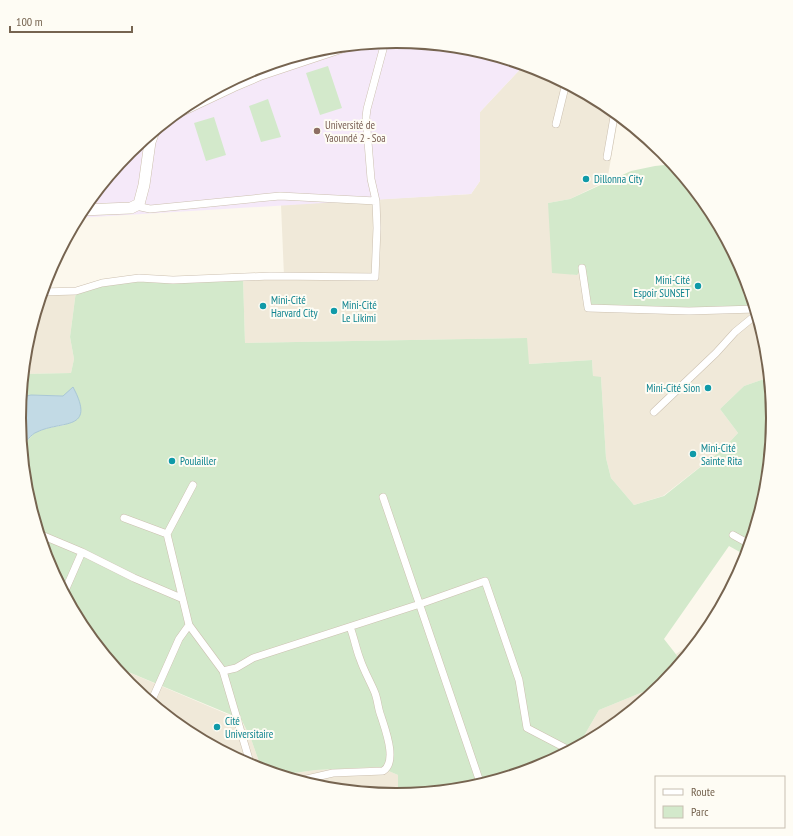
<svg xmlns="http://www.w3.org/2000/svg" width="793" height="836" viewBox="0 0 793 836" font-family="'PT Sans Narrow',sans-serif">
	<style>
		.residential { fill: #f0e9d9 }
		.education { fill: #f5e9f9 }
		.green { fill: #d3e9cb }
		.water { fill: #c2dae5; stroke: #a9c7d6 }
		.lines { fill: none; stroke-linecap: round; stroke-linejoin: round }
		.street-casing { stroke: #ccc0b0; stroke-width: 8 }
		.secondary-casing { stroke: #ccbfac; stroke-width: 12 }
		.street { stroke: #fff; stroke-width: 7 }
		.secondary { stroke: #fff; stroke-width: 11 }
		.education-dot { fill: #8d6e63; stroke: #fefcf4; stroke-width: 1.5 }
		.culture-dot { fill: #0f9aa8; stroke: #fefcf4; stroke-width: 1.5 }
		.labels { text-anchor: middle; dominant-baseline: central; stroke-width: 4; stroke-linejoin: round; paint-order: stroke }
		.education-label { font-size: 11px; fill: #785e54; stroke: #fefcf4; text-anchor: start }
		.culture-label { font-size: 11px; fill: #0d838f; stroke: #fefcf4; text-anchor: start }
		.rim { fill: none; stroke: #766450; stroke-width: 2 }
	</style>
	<rect width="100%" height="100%" fill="#fcf8ed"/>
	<!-- residential -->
	<path class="residential" d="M 525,64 L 541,69 L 606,104 L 619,114 L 607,181 L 570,199 L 548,203 L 565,273 L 576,275 L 582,268 L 756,308 L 767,345 L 770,377 L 744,386 L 720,409 L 738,433 L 723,449 L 663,496 L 634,505 L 611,478 L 606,458 L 601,377 L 593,377 L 592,360 L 528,364 L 526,338 L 245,343 L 243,277 L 284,276 L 281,205 L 471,194 L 480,181 L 480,112 Z
		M 76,291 L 70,337 L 74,359 L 71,373 L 23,374 L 26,344 L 42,292 Z
		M 708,631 L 682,662 L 676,654 Z
		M 114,666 L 241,720 L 251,739 L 262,770 L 252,767 L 187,732 L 129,685 Z
		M 643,692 L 652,694 L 606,732 L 577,748 L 599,710 Z
		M 379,767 L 398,775 L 398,795 L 323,788 L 279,775 L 316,770 Z"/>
	<!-- education -->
	<path class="education" d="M 397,41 L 470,48 L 525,64 L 480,112 L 480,181 L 471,194 L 77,218 L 83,208 L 130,151 L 187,104 L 252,69 L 323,48 Z"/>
	<!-- green -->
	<path class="green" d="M 328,66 L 342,108 L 320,115 L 306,73 Z
		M 268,99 L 281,137 L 261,142 L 249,106 Z
		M 214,117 L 226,155 L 206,161 L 194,123 Z
		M 674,164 L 711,208 L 745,274 L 756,308 L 588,308 L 582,269 L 577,275 L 552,273 L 548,203 L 570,199 L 631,171 L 655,166 Z
		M 243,277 L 245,343 L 527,338 L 529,364 L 592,360 L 593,376 L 601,377 L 606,458 L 611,478 L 634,505 L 664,496 L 723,449 L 738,433 L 720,409 L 744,386 L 770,377 L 774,418 L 767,492 L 748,554 L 747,556 L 729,546 L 664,639 L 682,662 L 663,685 L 652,694 L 643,692 L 599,710 L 577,748 L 541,767 L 470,788 L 398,795 L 398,775 L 379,767 L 316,770 L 279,775 L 262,770 L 251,739 L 241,719 L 114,666 L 82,628 L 48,562 L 26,491 L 22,447 L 35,432 L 48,428 L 65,425 L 63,396 L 31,395 L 21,398 L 23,374 L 71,373 L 74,359 L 70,337 L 76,291 L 139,278 Z"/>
	<!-- water -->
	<path class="water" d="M 73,387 C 97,432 61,420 37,432 C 31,434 26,442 22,447 L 19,421 L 21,413 L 20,405 L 22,397 L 31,395 L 63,396 Z"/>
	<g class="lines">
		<defs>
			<path id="street" d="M 556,124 L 566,83
				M 607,157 L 615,111
				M 136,206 L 150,209 L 280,196 L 376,201
				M 582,268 L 588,308 L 689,311 L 756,309
				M 42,292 L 76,291 L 102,283 L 139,278 L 173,280 L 270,276 L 375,277 L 377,228 L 376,201 L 371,179 L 366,117 L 367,109 L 385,42
				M 654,412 L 716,353 L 735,332 L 757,314
				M 193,485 L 167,534 L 189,625 L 223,671 L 251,766
				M 383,497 L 481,785
				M 124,518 L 167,534
				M 39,534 L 82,552 L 134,578 L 181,598
				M 733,535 L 751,545
				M 64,593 L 82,552
				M 223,671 L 236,668 L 253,658 L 420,604 L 485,581 L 519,680 L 527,728 L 571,751
				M 151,702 L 179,639 L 189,625
				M 298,781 L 333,773 L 383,771 C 398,762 385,729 381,716 C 378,709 378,701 375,693 C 370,681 364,671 360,659 C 356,649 354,637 350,627"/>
			<path id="secondary" d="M 178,112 L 233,86 L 261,74 L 345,46
				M 82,210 L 131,208 L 139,204 L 144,185 L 150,142 L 154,131"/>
		</defs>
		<!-- street casing -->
		<use href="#street" class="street-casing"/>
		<!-- secondary casing -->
		<use href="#secondary" class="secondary-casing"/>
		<!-- street -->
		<use href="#street" class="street"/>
		<!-- secondary -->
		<use href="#secondary" class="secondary"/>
	</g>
	<!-- markers -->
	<circle class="education-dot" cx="317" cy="131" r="4"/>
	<g class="culture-dot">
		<circle cx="586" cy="179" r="4"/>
		<circle cx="698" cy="286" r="4"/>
		<circle cx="263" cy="306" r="4"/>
		<circle cx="334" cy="311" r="4"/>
		<circle cx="708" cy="388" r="4"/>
		<circle cx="693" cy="454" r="4"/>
		<circle cx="172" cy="461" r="4"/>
		<circle cx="217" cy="727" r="4"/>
	</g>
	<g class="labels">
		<!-- education labels -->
		<g class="education-label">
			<text x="325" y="125">Université de<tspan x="325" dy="13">Yaoundé 2 - Soa</tspan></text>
		</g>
		<!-- culture labels -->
		<g class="culture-label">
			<text x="594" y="179">Dillonna City</text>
			<text x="690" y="280" text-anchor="end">Mini-Cité<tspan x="690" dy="13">Espoir SUNSET</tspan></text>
			<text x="271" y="300">Mini-Cité<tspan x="271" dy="13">Harvard City</tspan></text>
			<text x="342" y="305">Mini-Cité<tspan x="342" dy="13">Le Likimi</tspan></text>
			<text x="700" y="388" text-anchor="end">Mini-Cité Sion</text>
			<text x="701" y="448">Mini-Cité<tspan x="701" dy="13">Sainte Rita</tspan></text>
			<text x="180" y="461">Poulailler</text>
			<text x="225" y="721">Cité<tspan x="225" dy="13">Universitaire</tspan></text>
		</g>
	</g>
	<!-- crop -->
	<path d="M0 0H793V836H0ZM26 418a370 370 0 1 1 740 0a370 370 0 1 1-740 0Z" fill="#fefcf4" fill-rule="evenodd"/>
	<path class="rim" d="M26 418a370 370 0 1 1 740 0a370 370 0 1 1-740 0Z"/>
	<!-- legend -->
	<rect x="655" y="776" width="130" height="52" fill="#fefcf4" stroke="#c8bfb2"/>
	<rect x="663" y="789" width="20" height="6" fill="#ffffff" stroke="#c8bfb2"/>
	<text x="691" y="796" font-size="12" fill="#766450">Route</text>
	<rect x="663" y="806" width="20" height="12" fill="#d3e9cb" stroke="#c8bfb2"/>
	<text x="691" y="816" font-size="12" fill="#766450">Parc</text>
	<!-- scale -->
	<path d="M10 26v6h122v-6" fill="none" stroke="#766450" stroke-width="2"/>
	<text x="16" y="26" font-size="12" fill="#766450" stroke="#fefcf4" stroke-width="3" paint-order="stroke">100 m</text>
</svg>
